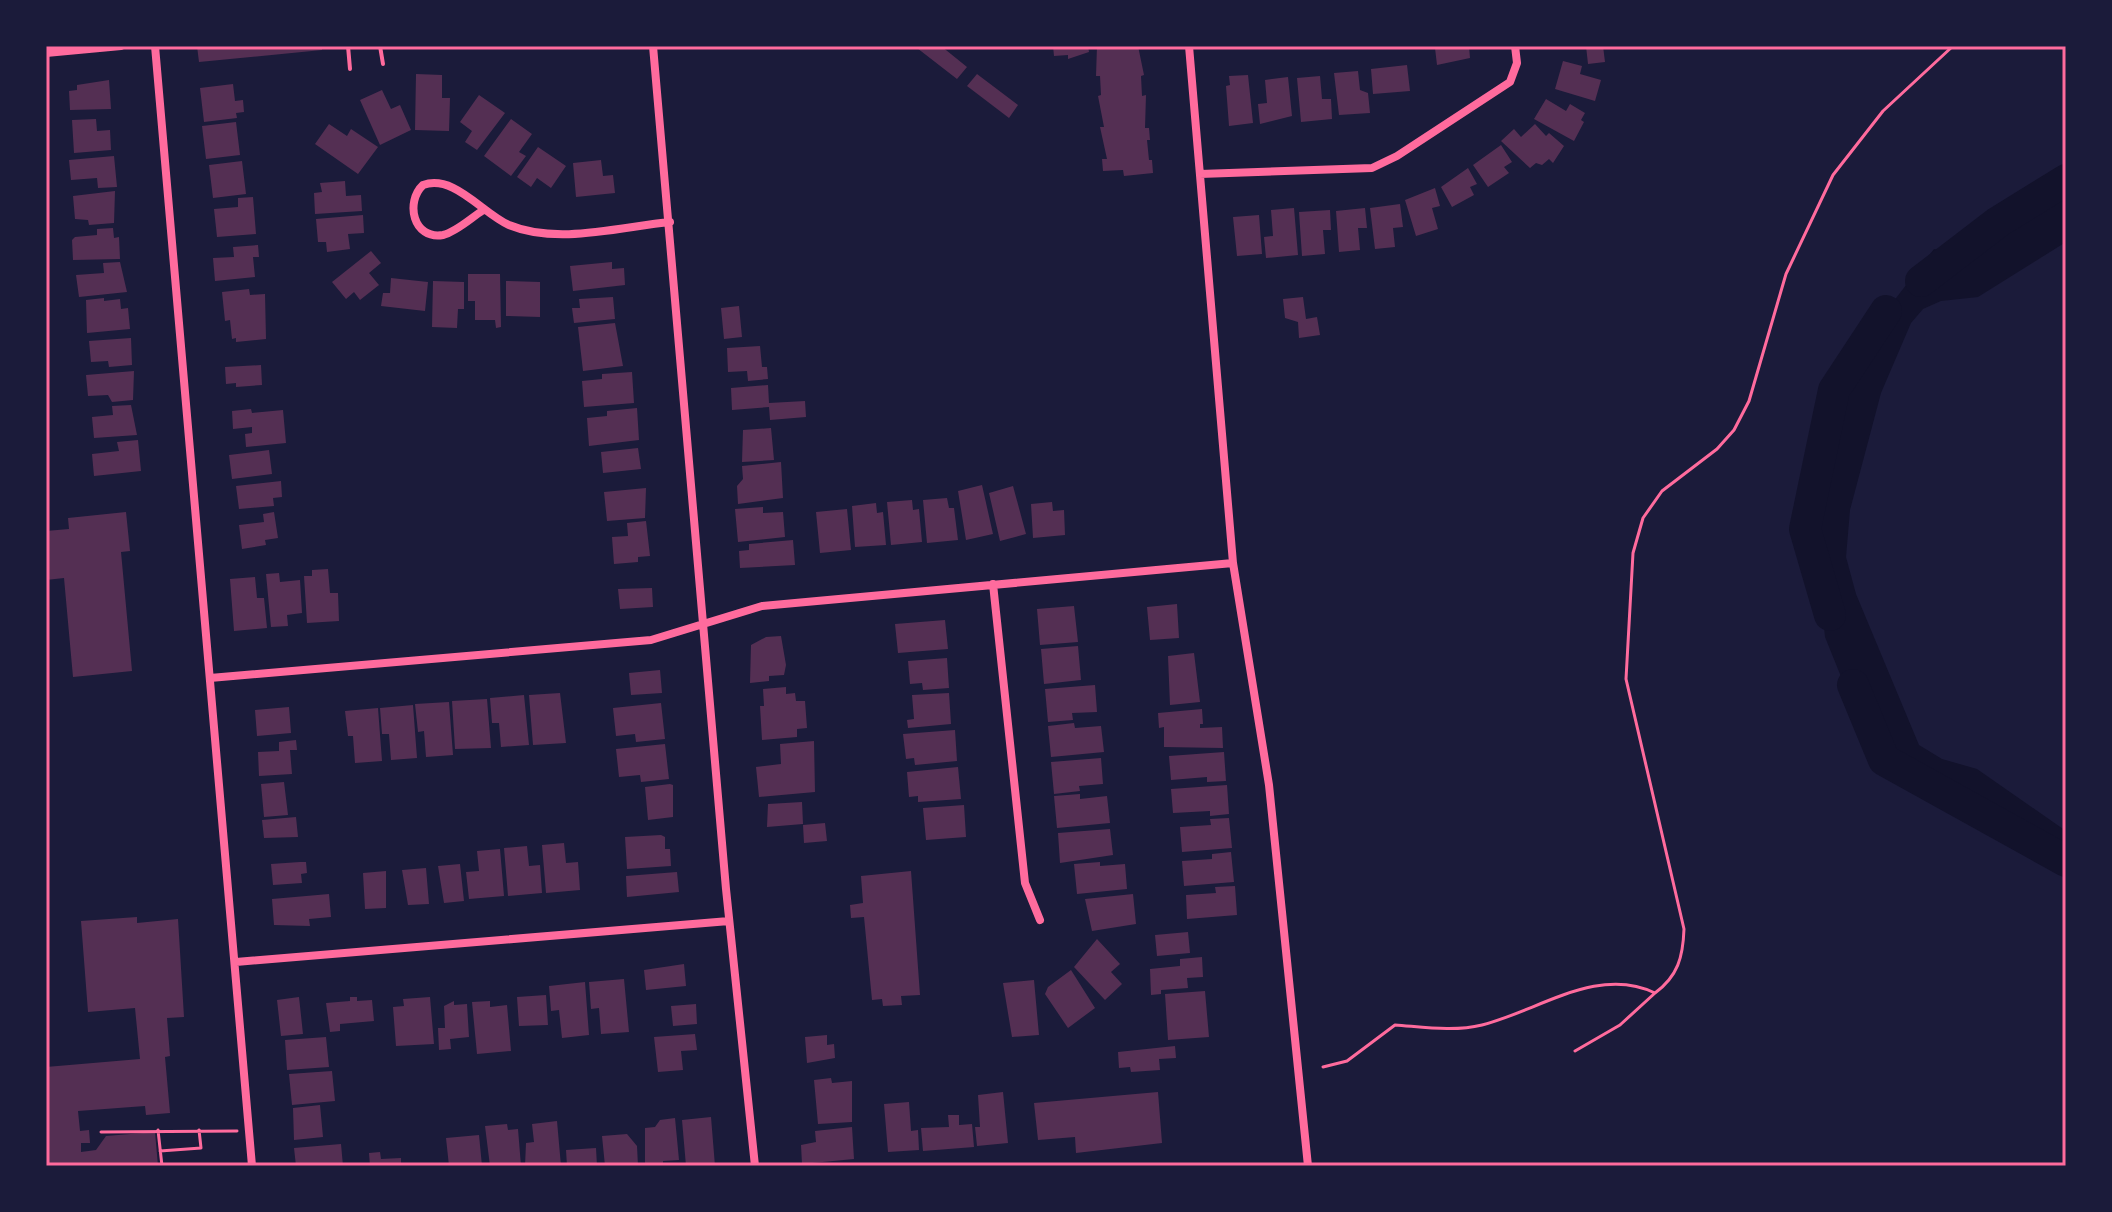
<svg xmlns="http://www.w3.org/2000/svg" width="2112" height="1212" viewBox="0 0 2112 1212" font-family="'Golos Text',sans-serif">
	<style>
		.water { fill: #12122b }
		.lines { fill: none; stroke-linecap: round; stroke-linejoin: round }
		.river { stroke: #12122b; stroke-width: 32 }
		.building { fill: #542f53 }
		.path { stroke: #ff6b9d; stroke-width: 3 }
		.service { stroke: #ff6b9d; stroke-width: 4 }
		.minor { stroke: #ff6b9d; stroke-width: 8 }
		.neatline { fill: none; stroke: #ff6b9d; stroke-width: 3 }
	</style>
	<rect width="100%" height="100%" fill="#1b1b3a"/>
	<!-- water -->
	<path class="water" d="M 2066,175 L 2066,242 L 1978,297 L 1941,301 L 1923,309 L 1911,323 L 1881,393 L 1850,510 L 1846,557 L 1856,594 L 1919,745 L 1942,759 L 1977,769 L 2066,831 L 2066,868 L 2012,818 L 1932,791 L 1895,764 L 1844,684 L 1825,637 L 1811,514 L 1833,420 L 1869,333 L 1934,249 L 1962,255 L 2024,201 Z"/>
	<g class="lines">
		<!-- river -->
		<path class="river" d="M 1921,281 L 1998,222 L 2066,180
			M 1830,615 L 1805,529 L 1834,390 L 1886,311
			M 1853,685 L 1884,760 L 2066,861"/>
	</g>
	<!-- building -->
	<path class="building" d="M 197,46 L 322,46 L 322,50 L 199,62 Z
		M 919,46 L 941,46 L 967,67 L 957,79 L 917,48 Z
		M 1053,46 L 1088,46 L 1089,52 L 1068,59 L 1068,55 L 1054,56 Z
		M 1097,46 L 1138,46 L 1144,75 L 1141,76 L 1142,96 L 1146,95 L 1145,128 L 1149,128 L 1150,140 L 1147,140 L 1149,160 L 1152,160 L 1153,173 L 1124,176 L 1123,170 L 1103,171 L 1102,159 L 1107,159 L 1100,127 L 1104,127 L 1098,96 L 1101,95 L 1100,76 L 1096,76 Z
		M 1445,46 L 1469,46 L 1470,58 L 1437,65 L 1435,48 Z
		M 1586,46 L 1603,46 L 1605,62 L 1588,64 Z
		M 1563,61 L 1582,66 L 1580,74 L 1601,80 L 1595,101 L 1555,89 Z
		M 1407,65 L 1410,91 L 1373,94 L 1371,69 Z
		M 1358,71 L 1360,90 L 1368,93 L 1370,113 L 1339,115 L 1334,73 Z
		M 416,74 L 442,75 L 442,98 L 450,98 L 449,131 L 415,130 Z
		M 977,74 L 1018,105 L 1009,118 L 967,86 Z
		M 1248,75 L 1253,123 L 1229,126 L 1226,86 L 1230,85 L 1229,76 Z
		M 1320,76 L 1322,99 L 1331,99 L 1332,119 L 1301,122 L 1297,78 Z
		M 1288,77 L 1292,116 L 1260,124 L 1258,104 L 1267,103 L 1265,80 Z
		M 109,80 L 111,109 L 70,110 L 69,91 L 77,90 L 77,85 Z
		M 233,84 L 235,101 L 243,100 L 244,112 L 236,113 L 237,118 L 204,122 L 200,88 Z
		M 382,90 L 391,109 L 400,105 L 411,130 L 380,145 L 360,100 Z
		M 479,95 L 505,113 L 477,150 L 465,142 L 472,131 L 460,122 Z
		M 1546,99 L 1566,111 L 1570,104 L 1585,113 L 1581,120 L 1584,122 L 1574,141 L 1534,119 Z
		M 96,119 L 97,131 L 110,130 L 111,150 L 74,153 L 72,120 Z
		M 511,119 L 532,134 L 519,152 L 526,156 L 511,176 L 484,156 Z
		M 236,122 L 240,155 L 206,159 L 202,126 Z
		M 329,124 L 347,136 L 351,129 L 378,147 L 358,174 L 315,144 Z
		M 1535,124 L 1546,136 L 1549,133 L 1564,146 L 1553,163 L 1549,159 L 1542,165 L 1536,163 L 1530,168 L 1501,141 L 1514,129 L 1521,137 Z
		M 1501,145 L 1512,162 L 1504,167 L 1509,173 L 1488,187 L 1473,165 Z
		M 538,147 L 566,166 L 551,188 L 537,178 L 531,187 L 517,177 Z
		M 114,156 L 117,187 L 98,188 L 97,178 L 71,180 L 69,160 Z
		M 601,160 L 603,176 L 613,175 L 615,193 L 576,197 L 573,163 Z
		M 242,161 L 246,194 L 213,198 L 209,165 Z
		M 1468,168 L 1477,184 L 1470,187 L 1474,195 L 1452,207 L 1441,187 Z
		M 345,181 L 346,196 L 361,195 L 362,211 L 315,214 L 314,193 L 322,192 L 320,183 Z
		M 1435,188 L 1440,206 L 1432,208 L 1438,229 L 1416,236 L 1405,200 Z
		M 115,191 L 114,223 L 89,225 L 88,220 L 75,219 L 73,196 Z
		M 253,197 L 256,234 L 217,237 L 214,209 L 238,207 L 238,198 Z
		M 1400,204 L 1403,227 L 1393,228 L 1395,247 L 1375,249 L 1370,208 Z
		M 1294,208 L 1298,255 L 1266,258 L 1264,237 L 1273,236 L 1271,210 Z
		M 1365,208 L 1367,228 L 1358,228 L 1360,250 L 1339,252 L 1336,211 Z
		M 1330,210 L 1331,230 L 1323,230 L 1325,254 L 1302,256 L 1299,212 Z
		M 363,215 L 364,233 L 348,234 L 350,249 L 327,252 L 326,242 L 318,242 L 316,219 Z
		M 1259,215 L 1262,254 L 1237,256 L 1233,217 Z
		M 113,228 L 114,238 L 119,237 L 120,259 L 73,260 L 72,240 L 75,237 L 97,235 L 97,229 Z
		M 258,245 L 259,257 L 253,257 L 255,277 L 215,281 L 213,258 L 234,257 L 233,247 Z
		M 371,251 L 381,263 L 369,273 L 379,285 L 360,300 L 354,292 L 346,299 L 332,282 Z
		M 120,262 L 127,292 L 79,297 L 76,275 L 104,273 L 103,263 Z
		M 612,262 L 612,269 L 624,268 L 625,285 L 573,291 L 570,266 Z
		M 468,274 L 500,274 L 501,327 L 496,328 L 495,320 L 475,320 L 475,301 L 468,301 Z
		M 391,278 L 428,282 L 425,311 L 381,306 L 383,293 L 390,293 Z
		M 433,281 L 464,282 L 464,309 L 458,309 L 457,328 L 432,327 Z
		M 506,281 L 540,282 L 540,317 L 506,316 Z
		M 249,289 L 250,295 L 265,294 L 266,339 L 236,342 L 236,338 L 232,339 L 230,320 L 225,321 L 222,292 Z
		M 613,297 L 615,319 L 574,323 L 572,308 L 580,308 L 579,299 Z
		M 1303,297 L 1306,319 L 1317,317 L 1320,335 L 1299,338 L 1298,322 L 1285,318 L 1283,299 Z
		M 104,298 L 104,301 L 120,299 L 121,309 L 128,308 L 130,329 L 87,333 L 86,300 Z
		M 739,306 L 742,337 L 724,339 L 721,308 Z
		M 615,323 L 623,366 L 583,371 L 578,327 Z
		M 131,338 L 132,365 L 109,367 L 108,361 L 91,362 L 89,341 Z
		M 760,346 L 762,367 L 767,367 L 768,379 L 748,381 L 747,371 L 728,372 L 727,348 Z
		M 261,365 L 262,385 L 236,387 L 236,383 L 226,384 L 225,367 Z
		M 134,371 L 133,400 L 112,402 L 108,395 L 88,396 L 86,375 Z
		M 632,372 L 634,403 L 584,407 L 582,381 L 602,379 L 602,374 Z
		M 768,385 L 769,403 L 805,401 L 806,417 L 770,420 L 769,407 L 732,410 L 731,388 Z
		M 131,405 L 137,435 L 94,438 L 92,417 L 113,415 L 112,406 Z
		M 637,408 L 639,440 L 589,446 L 587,418 L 607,416 L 607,411 Z
		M 251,409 L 252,413 L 283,410 L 286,443 L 246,447 L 245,434 L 252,433 L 252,427 L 233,429 L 232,411 Z
		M 771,428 L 774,460 L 742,462 L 743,430 Z
		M 138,440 L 141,471 L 94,476 L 92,454 L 119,451 L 117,442 Z
		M 638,448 L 641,469 L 603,473 L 601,452 Z
		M 269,450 L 272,474 L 232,479 L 229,455 Z
		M 781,462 L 783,498 L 738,504 L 737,486 L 743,479 L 742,466 Z
		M 281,481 L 282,497 L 273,498 L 274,506 L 239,509 L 236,486 Z
		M 982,485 L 993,534 L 966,540 L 958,491 Z
		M 1013,486 L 1026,534 L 1000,541 L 989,493 Z
		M 646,488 L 645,518 L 607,521 L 604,492 Z
		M 947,498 L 949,508 L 954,508 L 958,540 L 927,543 L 923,500 Z
		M 912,500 L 913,510 L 919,509 L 922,542 L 891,545 L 887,502 Z
		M 1052,502 L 1053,511 L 1064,510 L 1065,535 L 1033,538 L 1031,504 Z
		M 876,503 L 877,513 L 883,512 L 886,545 L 855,547 L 852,506 Z
		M 763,507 L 763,513 L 783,512 L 785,537 L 738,542 L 735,509 Z
		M 847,509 L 851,550 L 820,553 L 816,512 Z
		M 126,512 L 130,551 L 121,552 L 132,671 L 73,677 L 64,578 L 46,580 L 46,531 L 69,529 L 68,518 Z
		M 274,512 L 278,538 L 265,540 L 266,545 L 242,549 L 239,525 L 264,522 L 263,514 Z
		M 646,521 L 650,556 L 638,557 L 638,562 L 614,564 L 612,537 L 628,536 L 627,523 Z
		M 793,540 L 795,565 L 740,568 L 739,551 L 749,550 L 749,544 Z
		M 328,569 L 330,593 L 338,593 L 339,621 L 307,623 L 304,576 L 312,576 L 312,570 Z
		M 279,573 L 280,582 L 300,580 L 302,613 L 287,615 L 288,626 L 271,627 L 266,574 Z
		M 255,577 L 257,598 L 264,598 L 267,628 L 234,631 L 230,579 Z
		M 652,588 L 653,607 L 620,609 L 618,589 Z
		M 1177,604 L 1179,638 L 1150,640 L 1147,607 Z
		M 1074,606 L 1078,642 L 1040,645 L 1037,609 Z
		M 945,620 L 948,649 L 898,653 L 895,624 Z
		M 781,636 L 786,665 L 784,675 L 769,676 L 769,681 L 750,683 L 751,645 L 766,637 Z
		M 1078,646 L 1081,680 L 1044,684 L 1041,649 Z
		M 1194,653 L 1200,702 L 1170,705 L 1168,656 Z
		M 947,658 L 949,688 L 923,690 L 922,683 L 910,684 L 908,661 Z
		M 660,670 L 662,693 L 631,695 L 629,673 Z
		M 1095,685 L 1097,712 L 1072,713 L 1073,720 L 1048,722 L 1045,689 Z
		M 786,687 L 786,694 L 795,693 L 796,701 L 805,701 L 807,728 L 797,729 L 797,737 L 762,740 L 760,706 L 764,706 L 763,689 Z
		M 560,693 L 566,743 L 533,745 L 529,695 Z
		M 949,693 L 951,724 L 908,728 L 907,720 L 914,719 L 912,695 Z
		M 524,695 L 529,745 L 501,747 L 499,723 L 492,723 L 490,698 Z
		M 487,699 L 491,748 L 455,749 L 452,701 Z
		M 449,702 L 453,755 L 426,757 L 424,731 L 418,732 L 415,704 Z
		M 661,703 L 665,739 L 636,742 L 635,734 L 616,736 L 613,708 Z
		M 413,705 L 417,758 L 391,760 L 389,734 L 382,734 L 380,708 Z
		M 289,707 L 291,733 L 257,736 L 255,710 Z
		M 378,708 L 382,761 L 355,763 L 353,736 L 348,736 L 345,711 Z
		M 1202,709 L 1203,724 L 1200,724 L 1200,728 L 1222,727 L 1223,748 L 1164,747 L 1164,727 L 1159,728 L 1158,713 Z
		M 1074,723 L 1075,728 L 1101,726 L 1104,752 L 1051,757 L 1048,726 Z
		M 955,730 L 957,761 L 915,765 L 914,758 L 906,759 L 903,734 Z
		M 296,740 L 297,750 L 290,750 L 292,774 L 259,776 L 258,752 L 279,751 L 279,742 Z
		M 814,741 L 815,792 L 759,797 L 756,767 L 781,764 L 780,744 Z
		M 665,744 L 669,779 L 641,782 L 640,775 L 619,777 L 616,749 Z
		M 1224,752 L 1226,781 L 1207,782 L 1207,777 L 1171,780 L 1169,756 Z
		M 1101,758 L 1103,784 L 1079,786 L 1080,791 L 1054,794 L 1051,762 Z
		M 958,767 L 961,799 L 918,802 L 918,796 L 909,797 L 907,772 Z
		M 284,782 L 288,815 L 264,817 L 261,784 Z
		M 670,784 L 673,785 L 673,817 L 648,820 L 645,787 Z
		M 1227,785 L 1229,814 L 1210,816 L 1210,811 L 1173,813 L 1171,789 Z
		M 1080,794 L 1080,799 L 1107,796 L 1110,823 L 1057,828 L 1054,796 Z
		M 802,802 L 803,824 L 767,827 L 768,804 Z
		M 964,805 L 966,837 L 926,840 L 923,808 Z
		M 296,817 L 298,837 L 264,838 L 262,820 Z
		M 1229,818 L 1232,848 L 1182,852 L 1180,827 L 1211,825 L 1210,819 Z
		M 825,823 L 827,841 L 804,843 L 803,825 Z
		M 1110,829 L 1113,855 L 1060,863 L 1058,833 Z
		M 661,835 L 665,837 L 665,849 L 670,849 L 671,866 L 627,869 L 625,837 Z
		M 564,843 L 566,863 L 578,862 L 580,890 L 546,893 L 542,845 Z
		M 527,846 L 529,866 L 540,865 L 542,893 L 508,896 L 504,848 Z
		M 500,849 L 504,896 L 469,899 L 466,872 L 479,871 L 477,851 Z
		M 1231,852 L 1234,882 L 1184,886 L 1182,861 L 1212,859 L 1212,854 Z
		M 300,862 L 306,862 L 307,873 L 301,874 L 302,883 L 273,885 L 271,864 Z
		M 1100,862 L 1100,866 L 1125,864 L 1127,889 L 1077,894 L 1074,864 Z
		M 460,864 L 464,901 L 444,903 L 438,866 Z
		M 426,868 L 429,904 L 408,905 L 402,870 Z
		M 386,871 L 386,908 L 365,909 L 363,873 Z
		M 911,871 L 920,995 L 901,996 L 902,1005 L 883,1006 L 882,999 L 872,1000 L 864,917 L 851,918 L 850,905 L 863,903 L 861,876 Z
		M 677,872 L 679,892 L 627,897 L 626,876 Z
		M 1235,886 L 1237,915 L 1187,919 L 1186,895 L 1216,893 L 1215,887 Z
		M 329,894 L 331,917 L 309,919 L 310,926 L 274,925 L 272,899 Z
		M 1133,894 L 1136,924 L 1092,931 L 1085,899 Z
		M 137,917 L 137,923 L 178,919 L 184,1017 L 167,1018 L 170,1056 L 165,1057 L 170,1113 L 146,1115 L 145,1106 L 78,1111 L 80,1131 L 89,1130 L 90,1143 L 81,1143 L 81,1152 L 96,1150 L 106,1136 L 155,1132 L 158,1166 L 46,1166 L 46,1067 L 140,1059 L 135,1008 L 88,1012 L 81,921 Z
		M 1188,932 L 1190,953 L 1157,956 L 1155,935 Z
		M 1097,939 L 1120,964 L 1111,972 L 1122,984 L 1105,1000 L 1074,967 Z
		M 1202,957 L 1203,977 L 1187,978 L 1188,988 L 1161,990 L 1161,994 L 1151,995 L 1150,969 L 1180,966 L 1180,959 Z
		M 684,964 L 686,986 L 646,990 L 644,970 Z
		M 1071,970 L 1095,1008 L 1068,1028 L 1045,994 L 1048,987 Z
		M 624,979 L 629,1032 L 601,1034 L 599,1008 L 591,1009 L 589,982 Z
		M 1034,980 L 1039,1035 L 1012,1037 L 1003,983 Z
		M 585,982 L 589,1035 L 562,1038 L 559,1010 L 551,1011 L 549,986 Z
		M 1205,991 L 1209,1037 L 1168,1040 L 1165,994 Z
		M 546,995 L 548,1025 L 519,1026 L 517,997 Z
		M 299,997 L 303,1034 L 281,1036 L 277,1000 Z
		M 350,997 L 357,997 L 357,1001 L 372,1000 L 374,1021 L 340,1024 L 340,1031 L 330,1032 L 326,1003 L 350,1001 Z
		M 430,997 L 434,1044 L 396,1046 L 393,1007 L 404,1006 L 403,999 Z
		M 454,1001 L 454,1005 L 467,1004 L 469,1037 L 450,1039 L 451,1049 L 439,1050 L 438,1028 L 445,1028 L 444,1006 Z
		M 490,1001 L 490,1007 L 507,1005 L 511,1051 L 477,1054 L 472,1002 Z
		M 696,1004 L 697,1024 L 673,1026 L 671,1006 Z
		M 695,1034 L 697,1050 L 681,1051 L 683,1070 L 658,1072 L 654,1037 Z
		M 827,1035 L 827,1045 L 834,1044 L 835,1058 L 807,1063 L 805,1037 Z
		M 326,1037 L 329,1067 L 287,1070 L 285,1040 Z
		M 1175,1046 L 1176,1058 L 1159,1059 L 1160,1070 L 1131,1072 L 1130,1067 L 1119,1068 L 1118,1052 Z
		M 332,1071 L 335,1101 L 292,1105 L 289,1074 Z
		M 831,1078 L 832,1083 L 852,1081 L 852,1122 L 818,1124 L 814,1080 Z
		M 1003,1092 L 1008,1143 L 977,1146 L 975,1127 L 980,1127 L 978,1095 Z
		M 1158,1092 L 1162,1143 L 1076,1153 L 1075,1137 L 1038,1140 L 1034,1103 Z
		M 909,1102 L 911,1131 L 918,1130 L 919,1150 L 888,1152 L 884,1104 Z
		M 320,1105 L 323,1137 L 294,1140 L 293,1108 Z
		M 948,1115 L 959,1115 L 959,1125 L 972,1124 L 974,1147 L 923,1151 L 921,1128 L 949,1127 Z
		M 711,1117 L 715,1166 L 686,1166 L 682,1120 Z
		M 675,1118 L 679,1160 L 663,1161 L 663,1166 L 645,1166 L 645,1128 L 655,1127 L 660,1120 Z
		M 557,1121 L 561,1166 L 525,1166 L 526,1143 L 534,1142 L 532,1124 Z
		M 507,1124 L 508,1130 L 518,1129 L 521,1166 L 490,1166 L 485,1126 Z
		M 852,1127 L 854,1159 L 802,1164 L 801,1145 L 816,1142 L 815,1131 Z
		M 627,1134 L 637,1146 L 638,1166 L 605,1166 L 602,1136 Z
		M 479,1135 L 482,1166 L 449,1166 L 446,1138 Z
		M 341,1144 L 343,1166 L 296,1166 L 294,1148 Z
		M 596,1148 L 597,1166 L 567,1166 L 566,1150 Z
		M 380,1152 L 381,1159 L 401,1158 L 401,1166 L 370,1166 L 369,1153 Z"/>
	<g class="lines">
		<!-- path -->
		<path class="path" d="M 1575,1051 L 1620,1025 L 1655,993
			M 1323,1067 L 1347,1061 L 1395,1025 C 1423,1027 1454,1032 1482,1025 C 1538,1011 1598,965 1655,993 C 1678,976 1683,957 1684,929 L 1626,679 L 1633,553 L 1643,518 L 1662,491 L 1717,449 L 1734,430 L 1749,401 L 1786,274 L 1833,175 L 1883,111 L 1953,46
			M 158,1130 L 162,1166
			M 101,1132 L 237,1131
			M 160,1151 L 201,1148 L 199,1130"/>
		<!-- service -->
		<path class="service" d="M 348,46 L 350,69
			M 380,46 L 383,64"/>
		<!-- minor -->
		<path class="minor" d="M 155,46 L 252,1166
			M 653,46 L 726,889 L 755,1166
			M 1189,46 L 1233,563 L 1269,785 L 1308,1166
			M 46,53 L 121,46
			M 1200,174 L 1372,168 L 1397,156 L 1510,82 L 1517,63 L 1515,46
			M 482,211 C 471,218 456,232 443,235 C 413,240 405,202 423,185 C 454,174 482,213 509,225 C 557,245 620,227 670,222
			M 993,584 L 1025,883 L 1040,920
			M 210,678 L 651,640 L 762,606 L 1233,563
			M 236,962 L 729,921"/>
	</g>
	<!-- border -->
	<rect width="2112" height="1212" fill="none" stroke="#1b1b3a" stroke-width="96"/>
	<rect x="48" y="48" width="2016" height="1116" class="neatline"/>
</svg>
